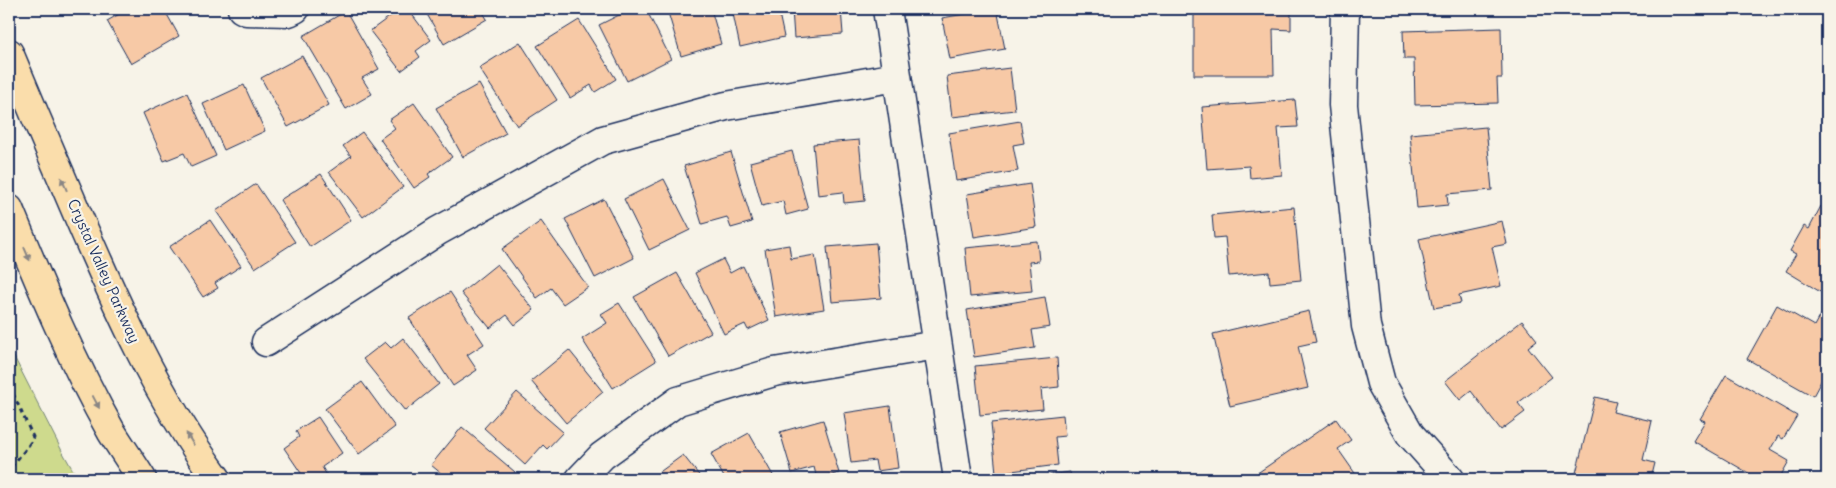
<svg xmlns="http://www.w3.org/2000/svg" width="1836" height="488" viewBox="0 0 1836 488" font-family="Delius,sans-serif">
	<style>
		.green { fill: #ceda8d; stroke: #748476 }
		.building { fill: #f7c9a6; stroke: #1b2f5e }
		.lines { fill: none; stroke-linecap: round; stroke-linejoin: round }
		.minor-casing { stroke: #1b2f5e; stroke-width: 31 }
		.major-casing { stroke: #1b2f5e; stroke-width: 31 }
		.path { stroke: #1b2f5e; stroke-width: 3; stroke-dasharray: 5 4; stroke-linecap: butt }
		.minor { stroke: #f7f3e8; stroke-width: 28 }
		.major { stroke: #faddab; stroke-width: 28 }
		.oneway { fill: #8a8684 }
		.labels { text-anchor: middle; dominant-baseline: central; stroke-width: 4.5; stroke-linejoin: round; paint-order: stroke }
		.street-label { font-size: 15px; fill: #1b2f5e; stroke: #f7f3e8 }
	</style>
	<rect width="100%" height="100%" fill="#f7f3e8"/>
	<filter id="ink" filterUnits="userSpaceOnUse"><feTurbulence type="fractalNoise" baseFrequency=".02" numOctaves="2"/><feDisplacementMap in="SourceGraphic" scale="10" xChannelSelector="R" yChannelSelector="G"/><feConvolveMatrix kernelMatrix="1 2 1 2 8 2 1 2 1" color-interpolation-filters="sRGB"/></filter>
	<g filter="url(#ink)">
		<!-- green -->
		<path class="green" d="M 9,347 L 62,451 L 78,479 L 9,479 Z"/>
		<!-- building -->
		<path class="building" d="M 128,9 L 164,9 L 179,36 L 131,64 L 107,21 Z
			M 400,9 L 408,9 L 431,40 L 416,51 L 420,57 L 401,71 L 370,31 Z
			M 424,9 L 481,9 L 487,19 L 444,44 Z
			M 625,9 L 646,9 L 671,59 L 627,81 L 599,25 L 627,11 Z
			M 667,9 L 711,9 L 721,44 L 681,56 Z
			M 732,9 L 778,9 L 784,37 L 740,47 Z
			M 792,9 L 841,9 L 843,34 L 794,38 Z
			M 993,9 L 997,9 L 1005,49 L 950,59 L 942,18 Z
			M 1194,9 L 1291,9 L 1291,30 L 1273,29 L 1274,75 L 1194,75 Z
			M 1437,9 L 1489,9 L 1489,12 Z
			M 346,11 L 379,69 L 362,78 L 372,94 L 346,109 L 303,36 Z
			M 579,20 L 616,79 L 595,92 L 591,85 L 570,98 L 537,46 Z
			M 1501,28 L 1502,78 L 1497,78 L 1498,103 L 1415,105 L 1414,59 L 1404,59 L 1403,31 Z
			M 520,42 L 557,100 L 517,126 L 479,68 Z
			M 302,56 L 329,105 L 288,127 L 261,78 Z
			M 1010,68 L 1015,110 L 952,117 L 947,76 Z
			M 479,84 L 506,133 L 463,157 L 436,108 Z
			M 244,85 L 265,131 L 224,150 L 203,104 Z
			M 187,93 L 216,156 L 191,167 L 184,153 L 164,161 L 143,113 Z
			M 1295,100 L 1298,127 L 1278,128 L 1282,175 L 1250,178 L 1249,166 L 1207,169 L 1202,107 Z
			M 414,103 L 452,157 L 428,174 L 430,177 L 414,188 L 380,139 L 395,128 L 389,120 Z
			M 1020,121 L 1024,143 L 1013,145 L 1018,171 L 956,181 L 949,133 Z
			M 1486,127 L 1492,190 L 1447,194 L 1448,205 L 1417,208 L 1410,134 Z
			M 362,132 L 403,187 L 363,217 L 329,172 L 351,156 L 343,146 Z
			M 859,140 L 865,201 L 844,203 L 843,192 L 818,195 L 813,144 Z
			M 792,151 L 808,209 L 786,215 L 783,201 L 762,206 L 750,162 Z
			M 731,152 L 752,222 L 731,228 L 727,217 L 702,224 L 684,166 Z
			M 321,174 L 351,220 L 310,247 L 280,200 Z
			M 664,179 L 690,230 L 649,250 L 624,199 Z
			M 256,184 L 295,242 L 255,268 L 216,211 Z
			M 1030,184 L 1036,227 L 974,237 L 967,194 Z
			M 604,199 L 634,258 L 595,278 L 565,219 Z
			M 1821,206 L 1827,210 L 1827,296 L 1786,271 L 1796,254 L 1790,251 L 1804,226 L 1809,229 Z
			M 1294,207 L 1301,280 L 1270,283 L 1269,272 L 1229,276 L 1225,237 L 1214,238 L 1212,215 Z
			M 210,220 L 241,266 L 215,283 L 218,288 L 203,297 L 169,247 Z
			M 541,221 L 588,287 L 563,304 L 551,288 L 537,298 L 502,249 Z
			M 1502,221 L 1507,244 L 1492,247 L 1501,286 L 1459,295 L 1461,303 L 1434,308 L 1419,239 Z
			M 1037,241 L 1039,261 L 1029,262 L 1032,291 L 970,297 L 965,248 Z
			M 876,243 L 881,298 L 832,302 L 827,247 Z
			M 789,245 L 791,259 L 815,255 L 824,309 L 776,317 L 765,249 Z
			M 723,259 L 730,273 L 743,266 L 769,320 L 748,330 L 745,324 L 724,334 L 695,273 Z
			M 497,264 L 534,310 L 515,325 L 507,315 L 490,328 L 461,293 Z
			M 677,273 L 711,332 L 668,356 L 634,297 Z
			M 450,292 L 484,344 L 467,355 L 477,370 L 453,386 L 409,318 Z
			M 1045,297 L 1050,327 L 1032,330 L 1035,348 L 974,357 L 967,310 Z
			M 619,303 L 656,361 L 613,388 L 582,339 L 607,323 L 601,314 Z
			M 1777,305 L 1814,326 L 1820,315 L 1827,319 L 1827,370 L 1813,396 L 1747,359 Z
			M 1309,311 L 1316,342 L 1298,346 L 1308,388 L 1230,406 L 1213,334 Z
			M 1522,321 L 1537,340 L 1528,347 L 1552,377 L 1518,403 L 1525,412 L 1501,430 L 1471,391 L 1460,400 L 1445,381 Z
			M 403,338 L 439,384 L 405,411 L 363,359 L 385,342 L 391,348 Z
			M 569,350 L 603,392 L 566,423 L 531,381 Z
			M 1057,358 L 1059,387 L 1041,389 L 1043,409 L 980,415 L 975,366 Z
			M 1726,375 L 1797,416 L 1783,439 L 1778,436 L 1770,450 L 1789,461 L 1779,479 L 1759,479 L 1693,441 L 1705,421 L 1700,419 Z
			M 362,382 L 395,427 L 359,454 L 325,409 Z
			M 517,392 L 563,432 L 547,449 L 543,445 L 525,465 L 484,428 Z
			M 1595,397 L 1616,402 L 1613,412 L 1652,421 L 1643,460 L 1655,463 L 1651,479 L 1586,479 L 1575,477 Z
			M 890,406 L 898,468 L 877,471 L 875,460 L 851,463 L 844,413 Z
			M 1063,415 L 1065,436 L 1055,437 L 1058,465 L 996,473 L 991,423 Z
			M 318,417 L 342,453 L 322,467 L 328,477 L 324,479 L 305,479 L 284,448 L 299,437 L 296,431 Z
			M 1336,419 L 1351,440 L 1338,449 L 1359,479 L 1259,479 L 1256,474 Z
			M 823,420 L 839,473 L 817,479 L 814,467 L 792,473 L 780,432 Z
			M 462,427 L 515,472 L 509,479 L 448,479 L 431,465 Z
			M 749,433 L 775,479 L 725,479 L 711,454 Z
			M 683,455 L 702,479 L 650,479 Z
			M 1070,472 L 1071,479 L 1024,479 Z"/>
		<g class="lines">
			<defs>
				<path id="minor" d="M 242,9 L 246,11 L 289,12 L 295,9
					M 887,9 L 958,479
					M 1345,9 L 1343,105 L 1366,326 L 1381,383 L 1410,434 L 1450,479
					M 266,342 L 438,231 L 603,140 L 726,106 L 897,77
					M 580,479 L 602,456 L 678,401 L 774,372 L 937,345"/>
				<path id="major" d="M 9,53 C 31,106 53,158 76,211 C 116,304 157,397 217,479
					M 9,209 C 40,284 71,360 111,431 C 121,447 132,463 142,479"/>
			</defs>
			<!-- minor casing -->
			<use href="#minor" class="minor-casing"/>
			<!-- major casing -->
			<use href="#major" class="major-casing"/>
			<!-- path -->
			<path class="path" d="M 9,385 L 33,437 C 31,445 15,461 9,470"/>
			<!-- minor -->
			<use href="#minor" class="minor"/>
			<!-- major -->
			<use href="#major" class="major"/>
		</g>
		<!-- one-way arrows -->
		<defs><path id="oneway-solid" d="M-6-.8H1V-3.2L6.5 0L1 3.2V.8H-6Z" transform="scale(1.25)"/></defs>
		<g class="oneway">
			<use href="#oneway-solid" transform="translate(64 184) rotate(-113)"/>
			<use href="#oneway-solid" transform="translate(27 254) rotate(67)"/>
			<use href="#oneway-solid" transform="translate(96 402) rotate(62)"/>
			<use href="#oneway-solid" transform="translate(190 439) rotate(-122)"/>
		</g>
	</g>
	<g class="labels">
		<!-- street labels -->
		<g class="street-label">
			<text transform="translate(104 271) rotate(66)">Crystal Valley Parkway</text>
		</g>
	</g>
	<!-- margin -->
	<rect width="1836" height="488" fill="none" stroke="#f7f3e8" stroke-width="30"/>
	<rect x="15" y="15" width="1806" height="458" fill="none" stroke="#1b2f5e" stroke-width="2" filter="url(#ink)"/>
</svg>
